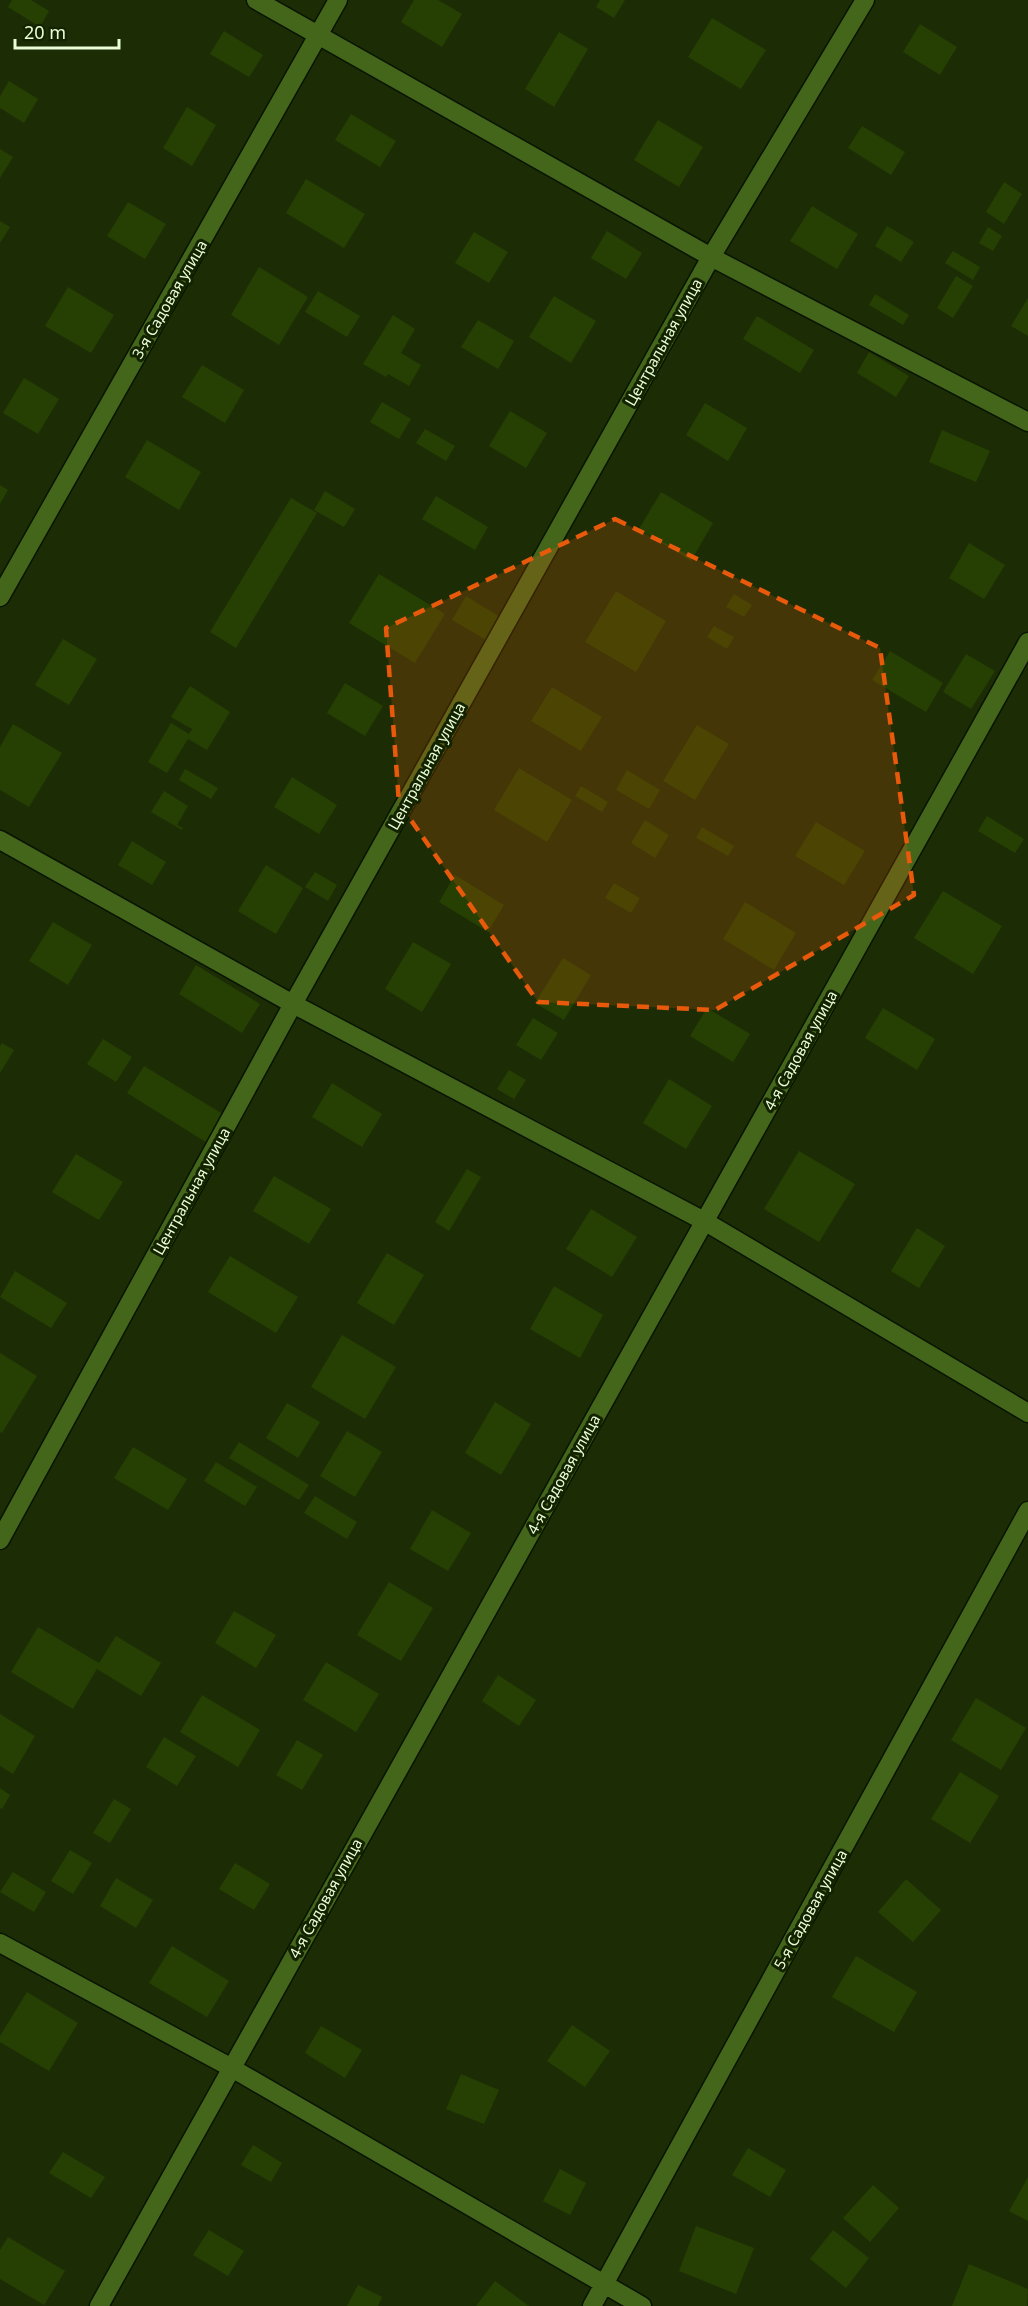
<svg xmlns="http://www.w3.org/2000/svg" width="1028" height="2306" viewBox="0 0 1028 2306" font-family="'Noto Sans',sans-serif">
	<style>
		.building { fill: #263f02 }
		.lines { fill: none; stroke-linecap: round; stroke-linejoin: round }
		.minor-casing { stroke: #091401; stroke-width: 21 }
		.minor { stroke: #44661b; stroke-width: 18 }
		.marked { fill: #e8590c; fill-opacity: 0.2; stroke: #e8590c; stroke-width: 4.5; stroke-dasharray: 12 8; stroke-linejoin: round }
		.labels { text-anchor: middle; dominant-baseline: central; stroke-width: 6; stroke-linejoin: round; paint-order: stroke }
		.street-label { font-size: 15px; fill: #e9fdd7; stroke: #132300 }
	</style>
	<rect width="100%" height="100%" fill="#1c2d06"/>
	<!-- building -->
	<path class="building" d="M 12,0 L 31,0 L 49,11 L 40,27 L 8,7 Z
		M 414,0 L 438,0 L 462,14 L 442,47 L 401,22 Z
		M 600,0 L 625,0 L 614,18 L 596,7 Z
		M 712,18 L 766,50 L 741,89 L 688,57 Z
		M 920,24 L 957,47 L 940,75 L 903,52 Z
		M 224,31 L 263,55 L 249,77 L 210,54 Z
		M 559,32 L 588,49 L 554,107 L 525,89 Z
		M 9,81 L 38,99 L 24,123 L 0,108 L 0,96 Z
		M 187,107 L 216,125 L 192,166 L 163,148 Z
		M 351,114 L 396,141 L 380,167 L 335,140 Z
		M 658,120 L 703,147 L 679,187 L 634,160 Z
		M 862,126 L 905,152 L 891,175 L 848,148 Z
		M 0,149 L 13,157 L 0,178 Z
		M 306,179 L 365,214 L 344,248 L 286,213 Z
		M 1004,182 L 1022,194 L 1004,224 L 986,212 Z
		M 128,202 L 166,224 L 145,259 L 107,236 Z
		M 812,206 L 858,234 L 837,269 L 790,241 Z
		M 0,221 L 10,227 L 0,243 Z
		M 887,226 L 914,242 L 901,262 L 875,246 Z
		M 988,227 L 1002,236 L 993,251 L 979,243 Z
		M 607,231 L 642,253 L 626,279 L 591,258 Z
		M 474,232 L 508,252 L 489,283 L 455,263 Z
		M 953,251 L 980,267 L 973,280 L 945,263 Z
		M 259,267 L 308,297 L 279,345 L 231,315 Z
		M 956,276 L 973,286 L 953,318 L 937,308 Z
		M 68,287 L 114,315 L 91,353 L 45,326 Z
		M 318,291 L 360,316 L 347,337 L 305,312 Z
		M 875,294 L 909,315 L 903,325 L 869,305 Z
		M 554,296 L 596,321 L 571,363 L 529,337 Z
		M 1028,298 L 1028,336 L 1011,326 Z
		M 393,315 L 415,329 L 401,353 L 421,365 L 409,386 L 388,374 L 386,377 L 363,364 Z
		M 757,316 L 814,350 L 800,373 L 743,339 Z
		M 478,320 L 514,341 L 498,369 L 461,347 Z
		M 869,352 L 909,376 L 896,397 L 857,373 Z
		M 202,365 L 244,390 L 225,423 L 182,397 Z
		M 24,378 L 59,399 L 38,434 L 3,413 Z
		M 382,402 L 411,419 L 399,439 L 370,422 Z
		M 705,403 L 747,428 L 728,461 L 686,435 Z
		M 510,411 L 547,433 L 526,468 L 489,446 Z
		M 425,429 L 455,446 L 446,461 L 416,443 Z
		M 942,430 L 990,451 L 976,482 L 929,462 Z
		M 147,440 L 201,472 L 179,510 L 125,477 Z
		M 0,485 L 8,490 L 0,504 Z
		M 325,491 L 355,509 L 344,527 L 314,510 Z
		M 661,492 L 713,523 L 691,561 L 639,529 Z
		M 436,496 L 488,527 L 475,550 L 422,519 Z
		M 291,498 L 317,513 L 236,648 L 210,632 Z
		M 969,543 L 1005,565 L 984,599 L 949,578 Z
		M 379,574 L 445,614 L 415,663 L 349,623 Z
		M 616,591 L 666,621 L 636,672 L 585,642 Z
		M 734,594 L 752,605 L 744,617 L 726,607 Z
		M 466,596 L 500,617 L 486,640 L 452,620 Z
		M 714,626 L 734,637 L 727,649 L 707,637 Z
		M 63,639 L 97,659 L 69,705 L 35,685 Z
		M 890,651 L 943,683 L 926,712 L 872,680 Z
		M 966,654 L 995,671 L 971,709 L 943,692 Z
		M 345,683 L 383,706 L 365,736 L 327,713 Z
		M 190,686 L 230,712 L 207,750 L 188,739 L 167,773 L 148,762 L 171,723 L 189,734 L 192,729 L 171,717 Z
		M 552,687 L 602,717 L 581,751 L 531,721 Z
		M 13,724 L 62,753 L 29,807 L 0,790 L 0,747 Z
		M 697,725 L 729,744 L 695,800 L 663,781 Z
		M 519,768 L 572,800 L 547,842 L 494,810 Z
		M 185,769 L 218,788 L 211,799 L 179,780 Z
		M 627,770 L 660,790 L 649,809 L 616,790 Z
		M 292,777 L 337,805 L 319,834 L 274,807 Z
		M 581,786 L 608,802 L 602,812 L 575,796 Z
		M 164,791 L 188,806 L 177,825 L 183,828 L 182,830 L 151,812 Z
		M 987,816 L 1024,839 L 1015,853 L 978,831 Z
		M 645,820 L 669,835 L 655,858 L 631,843 Z
		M 816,822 L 865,851 L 844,885 L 795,856 Z
		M 702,827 L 734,846 L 728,856 L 696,838 Z
		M 132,841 L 166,862 L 152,885 L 118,865 Z
		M 266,865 L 303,888 L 276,934 L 238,911 Z
		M 315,872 L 337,885 L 328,901 L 305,887 Z
		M 455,875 L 504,905 L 488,932 L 439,902 Z
		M 614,883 L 640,898 L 631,913 L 605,898 Z
		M 943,891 L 1002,926 L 973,974 L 914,938 Z
		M 745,902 L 796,933 L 774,970 L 723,939 Z
		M 53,922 L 92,945 L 68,985 L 29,961 Z
		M 413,942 L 451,964 L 422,1012 L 385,989 Z
		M 563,958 L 591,975 L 564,1020 L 535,1003 Z
		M 196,965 L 260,1004 L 242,1033 L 179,994 Z
		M 707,1008 L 750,1034 L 733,1062 L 690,1036 Z
		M 883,1008 L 935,1039 L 917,1070 L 865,1038 Z
		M 533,1018 L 558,1033 L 541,1060 L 516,1045 Z
		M 103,1039 L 132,1057 L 116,1082 L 87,1064 Z
		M 2,1043 L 14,1050 L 0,1073 L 0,1046 Z
		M 144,1066 L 226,1116 L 209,1144 L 127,1093 Z
		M 509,1070 L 526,1080 L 514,1099 L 497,1089 Z
		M 669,1079 L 712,1106 L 686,1149 L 643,1123 Z
		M 332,1083 L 382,1114 L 362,1147 L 312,1117 Z
		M 799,1151 L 855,1184 L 819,1242 L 764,1209 Z
		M 76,1154 L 123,1182 L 99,1220 L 52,1192 Z
		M 467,1169 L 481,1177 L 449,1231 L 435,1222 Z
		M 274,1176 L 331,1209 L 309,1244 L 253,1211 Z
		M 591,1209 L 637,1237 L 612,1277 L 566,1249 Z
		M 917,1228 L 945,1246 L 919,1288 L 891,1271 Z
		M 387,1253 L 424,1275 L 394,1325 L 357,1303 Z
		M 230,1256 L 298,1297 L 276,1333 L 208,1292 Z
		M 15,1271 L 67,1303 L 51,1328 L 0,1297 Z
		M 554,1286 L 603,1315 L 580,1358 L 530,1329 Z
		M 342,1335 L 396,1367 L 365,1419 L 311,1387 Z
		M 0,1353 L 37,1376 L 2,1433 L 0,1432 Z
		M 495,1402 L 531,1424 L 501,1475 L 465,1453 Z
		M 287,1403 L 320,1422 L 298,1458 L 266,1438 Z
		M 347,1431 L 382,1452 L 355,1497 L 320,1476 Z
		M 239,1442 L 309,1485 L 299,1500 L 229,1458 Z
		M 133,1447 L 187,1479 L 168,1510 L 114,1478 Z
		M 216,1462 L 257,1487 L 245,1506 L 204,1481 Z
		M 315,1496 L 357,1522 L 347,1539 L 304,1513 Z
		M 432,1510 L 471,1533 L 448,1571 L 410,1549 Z
		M 389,1582 L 433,1608 L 401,1661 L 357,1635 Z
		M 234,1611 L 276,1635 L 256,1668 L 215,1643 Z
		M 38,1627 L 99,1663 L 116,1636 L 161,1663 L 141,1696 L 97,1669 L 73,1709 L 11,1672 Z
		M 326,1662 L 379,1694 L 356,1732 L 303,1700 Z
		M 498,1675 L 536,1700 L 519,1726 L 482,1701 Z
		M 202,1695 L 260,1730 L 238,1767 L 180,1732 Z
		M 976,1698 L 1026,1728 L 1001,1770 L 951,1740 Z
		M 0,1714 L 35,1736 L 13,1774 L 0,1766 Z
		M 164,1737 L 196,1756 L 177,1786 L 146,1767 Z
		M 297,1740 L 323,1755 L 302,1790 L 276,1775 Z
		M 960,1772 L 999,1796 L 970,1843 L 931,1819 Z
		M 0,1788 L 10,1795 L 2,1809 L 0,1808 Z
		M 114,1799 L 131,1809 L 110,1843 L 93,1833 Z
		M 70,1850 L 92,1863 L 73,1894 L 51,1881 Z
		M 235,1863 L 270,1884 L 254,1910 L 219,1889 Z
		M 13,1872 L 46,1892 L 34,1912 L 0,1892 Z
		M 116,1878 L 153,1900 L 136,1928 L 100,1906 Z
		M 906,1879 L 941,1910 L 913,1942 L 878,1912 Z
		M 172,1946 L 229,1981 L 207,2017 L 149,1983 Z
		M 856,1956 L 917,1992 L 894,2032 L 832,1997 Z
		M 27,1992 L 78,2023 L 49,2071 L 0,2042 L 0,2036 Z
		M 572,2025 L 610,2051 L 585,2087 L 547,2061 Z
		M 321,2026 L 362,2050 L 345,2078 L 305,2053 Z
		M 461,2074 L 499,2090 L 484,2124 L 446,2109 Z
		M 253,2145 L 282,2163 L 271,2182 L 241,2165 Z
		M 748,2148 L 786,2170 L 770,2197 L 732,2175 Z
		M 63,2152 L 105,2177 L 91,2198 L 49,2173 Z
		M 560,2169 L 586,2183 L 570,2215 L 543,2201 Z
		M 1028,2177 L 1028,2221 L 1009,2211 Z
		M 873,2185 L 899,2208 L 870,2242 L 843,2218 Z
		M 696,2226 L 754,2248 L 736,2294 L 679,2271 Z
		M 209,2230 L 244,2251 L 228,2276 L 193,2255 Z
		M 833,2230 L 869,2258 L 846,2288 L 810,2259 Z
		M 8,2237 L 65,2271 L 44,2305 L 0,2279 L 0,2250 Z
		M 969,2264 L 1028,2289 L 1027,2306 L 952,2306 Z
		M 495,2281 L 529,2306 L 476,2306 Z
		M 358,2285 L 382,2297 L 378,2306 L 347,2306 Z"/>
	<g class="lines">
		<defs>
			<path id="minor" d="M 256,0 L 711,257 L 1028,422
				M 0,597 L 338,0
				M 0,840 L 293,1004 L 704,1221 L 1028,1413
				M 0,1540 L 293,1004 L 711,257 L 865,0
				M 0,1943 L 230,2067 L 642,2306
				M 99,2306 L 1028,642
				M 592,2306 L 1028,1511"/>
		</defs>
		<!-- minor casing -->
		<use href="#minor" class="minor-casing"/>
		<!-- minor -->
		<use href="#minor" class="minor"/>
	</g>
	<!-- marked area -->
	<path class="marked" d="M 615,519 L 880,648 L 914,895 L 715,1010 L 538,1002 L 399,803 L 386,628 Z"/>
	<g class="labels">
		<!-- street labels -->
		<g class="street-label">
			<text transform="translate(169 299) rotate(-60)">3-я Садовая улица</text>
			<text transform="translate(663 342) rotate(-61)">Центральная улица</text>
			<text transform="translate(426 766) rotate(-61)">Центральная улица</text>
			<text transform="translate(800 1050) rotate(-61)">4-я Садовая улица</text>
			<text transform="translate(191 1191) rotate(-61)">Центральная улица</text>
			<text transform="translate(563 1474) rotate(-61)">4-я Садовая улица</text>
			<text transform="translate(325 1898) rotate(-61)">4-я Садовая улица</text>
			<text transform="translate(810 1909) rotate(-61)">5-я Садовая улица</text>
		</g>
	</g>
	<!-- scale -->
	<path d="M15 39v9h104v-9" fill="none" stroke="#e9fdd7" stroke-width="3"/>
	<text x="24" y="39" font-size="18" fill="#e9fdd7" stroke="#132300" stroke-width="4.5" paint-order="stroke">20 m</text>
</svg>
